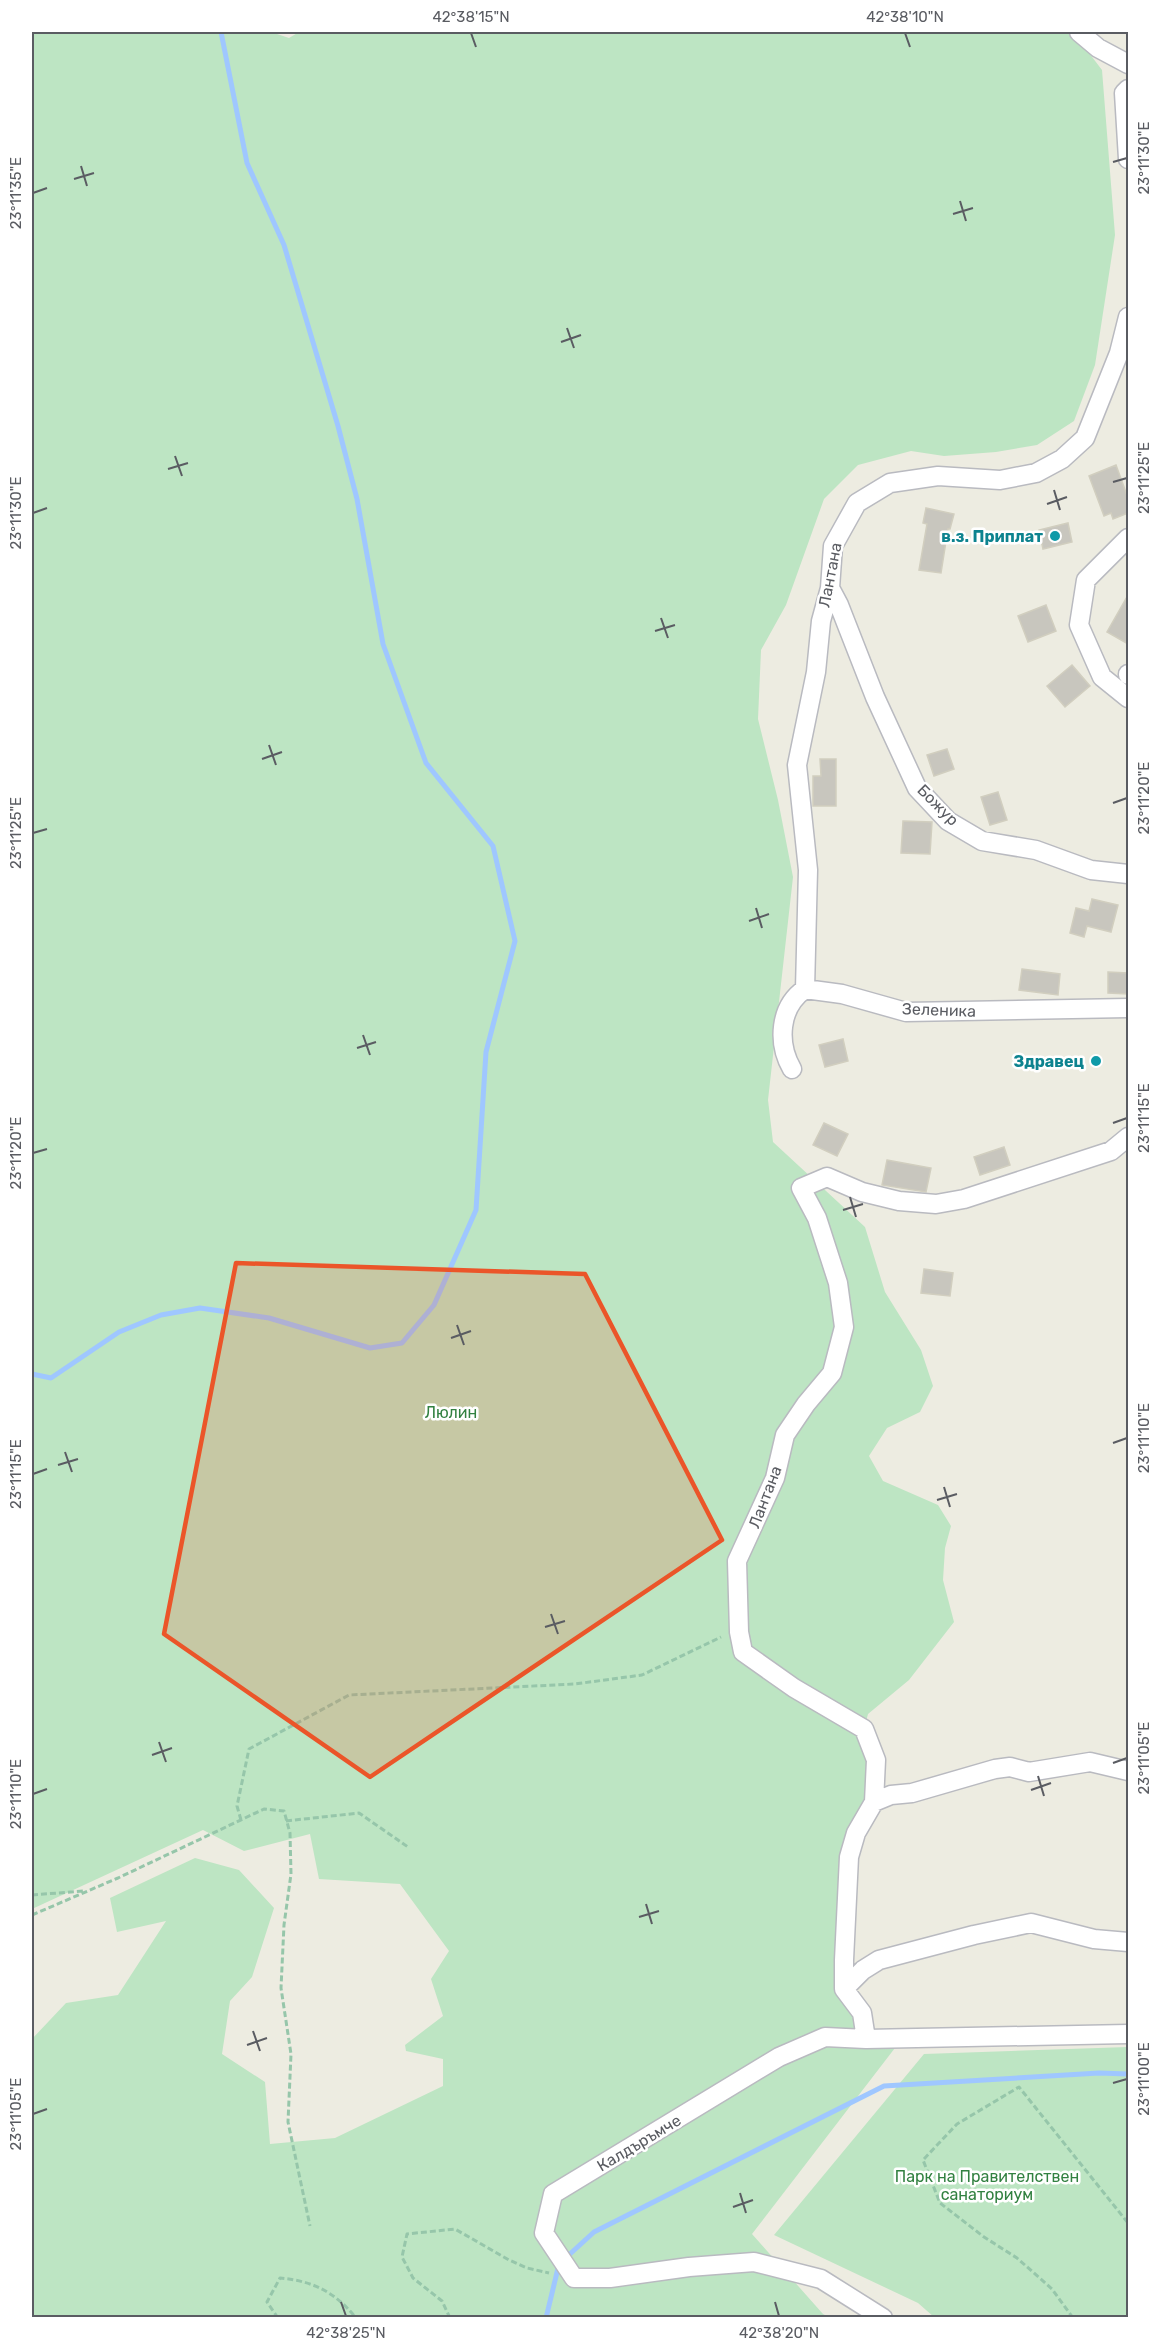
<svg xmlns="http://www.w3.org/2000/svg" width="1160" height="2349" viewBox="0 0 1160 2349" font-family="Rubik,sans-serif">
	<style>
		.green { fill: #bde5c3 }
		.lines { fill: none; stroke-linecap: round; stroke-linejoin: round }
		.stream { stroke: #9fc7ff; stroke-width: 5 }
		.building { fill: #c8c6be; stroke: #d1cebf; stroke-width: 1.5 }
		.street-casing { stroke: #b9bac0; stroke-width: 21 }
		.path { stroke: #96c6aa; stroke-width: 3; stroke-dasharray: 6 3; stroke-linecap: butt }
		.street { stroke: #fff; stroke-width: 18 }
		.marked { fill: #eb5529; fill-opacity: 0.2; stroke: #eb5529; stroke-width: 4.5; stroke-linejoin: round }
		.ticks { fill: none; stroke: #5a5c62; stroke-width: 2 }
		.culture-dot { fill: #0f9aa8; stroke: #fff; stroke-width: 2 }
		.labels { text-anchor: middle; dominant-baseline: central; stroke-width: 5; stroke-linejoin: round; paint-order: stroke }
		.culture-label { font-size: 16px; font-weight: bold; fill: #0d838f; stroke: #fff; text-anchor: end }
		.street-label { font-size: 16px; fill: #5a5c62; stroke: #fff }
		.park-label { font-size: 16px; fill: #328141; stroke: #fff }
		.neatline { fill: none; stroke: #5a5c62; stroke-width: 2 }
		.ticks-label { font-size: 15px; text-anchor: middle; fill: #5a5c62 }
	</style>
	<rect width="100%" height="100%" fill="#edece1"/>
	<!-- green -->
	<path class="green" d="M 32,32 L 271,32 L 289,38 L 299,32 L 1073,32 L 1102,70 L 1115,235 L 1095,365 L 1074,421 L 1037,445 L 996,452 L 944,456 L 911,451 L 858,465 L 824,499 L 786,605 L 761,650 L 758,719 L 778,800 L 793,877 L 768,1100 L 773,1142 L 865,1227 L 885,1292 L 921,1350 L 933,1386 L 920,1412 L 887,1428 L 869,1456 L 883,1481 L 938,1505 L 951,1526 L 945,1548 L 943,1580 L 954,1622 L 909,1680 L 868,1714 L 864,1729 L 873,1793 L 847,1843 L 841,1985 L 873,2039 L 898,2044 L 752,2234 L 823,2314 L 829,2317 L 32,2317 L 32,2039 L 66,2003 L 118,1995 L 166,1921 L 117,1932 L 110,1898 L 195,1858 L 239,1870 L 274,1908 L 252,1977 L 230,2001 L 222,2054 L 265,2082 L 270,2144 L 335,2138 L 443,2086 L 443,2059 L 406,2051 L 405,2045 L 443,2016 L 431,1979 L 449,1951 L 400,1884 L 319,1879 L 310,1834 L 244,1851 L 203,1830 L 32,1909 Z
		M 1128,2047 L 1128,2317 L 934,2317 L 918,2303 L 774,2235 L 924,2054 Z"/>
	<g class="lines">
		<!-- stream -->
		<path class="stream" d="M 32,1374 L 51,1378 L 119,1332 L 161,1315 L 200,1308 L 269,1318 L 370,1348 L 402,1343 L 434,1305 L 476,1210 L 486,1052 L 515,941 L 493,846 L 426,763 L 383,644 L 357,499 L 338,426 L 284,245 L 247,163 L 221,32
			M 546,2318 L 559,2264 L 594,2232 L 884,2086 L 1099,2073 L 1128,2074"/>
	</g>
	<!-- building -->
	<path class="building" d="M 1116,465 L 1128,498 L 1128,513 L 1113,519 L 1111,513 L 1104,516 L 1089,476 Z
		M 926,508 L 954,514 L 950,529 L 948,529 L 941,573 L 919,570 L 927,524 L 923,523 Z
		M 1068,523 L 1072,542 L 1043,549 L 1039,530 Z
		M 1128,595 L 1128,644 L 1107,632 Z
		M 1046,605 L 1056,631 L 1028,642 L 1018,616 Z
		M 1072,665 L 1090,686 L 1065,707 L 1047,686 Z
		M 947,749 L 954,769 L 934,776 L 927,755 Z
		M 820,759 L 836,759 L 836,806 L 813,806 L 813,776 L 821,776 Z
		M 998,792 L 1007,820 L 990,825 L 981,797 Z
		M 903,821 L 932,822 L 930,854 L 901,853 Z
		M 1092,899 L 1118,905 L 1111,932 L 1087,926 L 1084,937 L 1070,933 L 1076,908 L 1089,911 Z
		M 1022,969 L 1060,974 L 1058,995 L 1019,990 Z
		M 1108,972 L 1128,973 L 1128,994 L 1108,993 Z
		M 843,1039 L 848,1061 L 825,1067 L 819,1045 Z
		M 824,1123 L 848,1134 L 837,1156 L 813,1145 Z
		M 1004,1147 L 1010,1165 L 980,1175 L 974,1157 Z
		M 887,1160 L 931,1168 L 926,1192 L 882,1185 Z
		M 924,1269 L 953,1273 L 950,1296 L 921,1293 Z"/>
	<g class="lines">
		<defs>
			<path id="street" d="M 1079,32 L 1098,48 L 1128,64
				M 1128,89 L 1124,93 L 1128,159
				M 1128,538 L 1086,580 L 1079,625 L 1102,677 L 1128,698
				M 830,588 L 839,605 L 875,697 L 917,788 L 948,821 L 982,841 L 1036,850 L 1091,870 L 1128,874
				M 1128,675 L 1128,674
				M 805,989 L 808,870 L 797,765 L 816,672 L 821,621 L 830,588 L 833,546 L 857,503 L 890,483 L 938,476 L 1000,480 L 1036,473 L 1062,459 L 1085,438 L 1119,353 L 1128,317
				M 792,1069 C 777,1043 779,1007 805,989 L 842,994 L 906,1012 L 1128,1008
				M 874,1802 L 891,1795 L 912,1793 L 995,1769 L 1010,1767 L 1029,1772 L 1090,1762 L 1128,1771
				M 844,1989 L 863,1970 L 879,1960 L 974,1935 L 1031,1923 L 1094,1939 L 1128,1942
				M 866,2039 L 862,2013 L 844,1989 L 844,1960 L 849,1857 L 856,1833 L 874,1802 L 876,1760 L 864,1729 L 794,1688 L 743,1652 L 739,1632 L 737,1561 L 775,1478 L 785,1435 L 806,1404 L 832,1373 L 844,1327 L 838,1283 L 817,1218 L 801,1188 L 827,1177 L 862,1192 L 899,1201 L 936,1204 L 964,1199 L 1111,1151 L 1128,1137
				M 883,2318 L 821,2279 L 754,2262 L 689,2267 L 610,2278 L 574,2278 L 544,2233 L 553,2194 L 779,2057 L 825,2037 L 866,2039 L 1128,2034"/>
		</defs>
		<!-- street casing -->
		<use href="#street" class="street-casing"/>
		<!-- path -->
		<path class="path" d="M 241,1820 L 237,1806 L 249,1749 L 349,1695 L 575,1684 L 642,1675 L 721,1637
			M 286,1821 L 359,1813 L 408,1847
			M 32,1895 L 84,1891
			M 32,1915 L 118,1878 L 264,1809 L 284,1811 L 290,1833 L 291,1874 L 284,1925 L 281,1988 L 291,2054 L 288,2122 L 310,2226
			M 278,2318 L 267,2302 L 280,2278 C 313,2281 335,2292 356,2318
			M 450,2318 L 442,2301 L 413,2278 L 402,2257 L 407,2234 L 455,2229 L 509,2260 L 527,2268 L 549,2273
			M 1073,2318 L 1052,2289 L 1017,2258 L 984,2237 L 940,2203 L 923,2160 L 957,2124 L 1019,2087 L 1128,2223"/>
		<!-- street -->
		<use href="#street" class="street"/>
	</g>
	<!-- marked area -->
	<path class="marked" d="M 236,1263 L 585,1274 L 722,1540 L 370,1777 L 164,1634 Z"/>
	<!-- ticks -->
	<path class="ticks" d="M 471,33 L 476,47M 905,33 L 910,47M 1113,162 L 1127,158M 81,166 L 87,186M 74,179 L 94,173M 33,193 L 47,188M 960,201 L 966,221M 953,214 L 973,208M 567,328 L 574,348M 561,342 L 581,335M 175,456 L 182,476M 168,469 L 188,463M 1113,482 L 1127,478M 1054,490 L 1060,510M 1047,504 L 1067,497M 33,513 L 47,508M 661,618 L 668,638M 655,631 L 675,625M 269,745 L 276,765M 262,759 L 282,752M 1113,803 L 1127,798M 33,833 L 47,829M 756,908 L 762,928M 749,921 L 769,914M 363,1035 L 370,1055M 357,1048 L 376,1042M 1113,1123 L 1127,1118M 33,1153 L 47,1149M 850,1197 L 856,1217M 843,1210 L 863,1204M 457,1325 L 464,1345M 451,1338 L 471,1331M 1113,1443 L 1127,1438M 65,1452 L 72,1472M 58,1465 L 78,1459M 33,1474 L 47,1469M 944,1487 L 950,1507M 937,1500 L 957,1494M 551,1614 L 558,1634M 545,1627 L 565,1621M 159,1742 L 166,1762M 152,1755 L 172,1748M 1113,1763 L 1127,1758M 1038,1776 L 1044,1796M 1031,1790 L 1051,1783M 33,1794 L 47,1789M 646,1904 L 652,1924M 639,1917 L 659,1911M 253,2031 L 260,2051M 247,2045 L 267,2038M 1113,2083 L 1127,2079M 33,2114 L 47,2109M 740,2193 L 746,2213M 733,2207 L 753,2200M 341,2302 L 346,2316M 775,2302 L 779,2316"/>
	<!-- markers -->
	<g class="culture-dot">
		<circle cx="1055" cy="536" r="6"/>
		<circle cx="1096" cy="1061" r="6"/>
	</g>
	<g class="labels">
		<!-- culture labels -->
		<g class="culture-label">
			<text x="1043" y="536">в.з. Приплат</text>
			<text x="1084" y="1061">Здравец</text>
		</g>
		<!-- street labels -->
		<g class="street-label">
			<text transform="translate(830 575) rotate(-79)">Лантана</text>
			<text transform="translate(938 805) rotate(45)">Божур</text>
			<text transform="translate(939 1010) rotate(2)">Зеленика</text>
			<text transform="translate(765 1497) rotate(-69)">Лантана</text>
			<text transform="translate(639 2143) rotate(-31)">Калдъръмче</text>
		</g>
		<!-- park labels -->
		<g class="park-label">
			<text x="451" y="1412">Люлин</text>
			<text x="987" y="2176">Парк на Правителствен<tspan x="987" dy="18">санаториум</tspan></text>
		</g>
	</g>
	<!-- border -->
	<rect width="1160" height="2349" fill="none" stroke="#ffffff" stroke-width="66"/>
	<rect x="33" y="33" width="1094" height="2283" class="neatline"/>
	<g class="ticks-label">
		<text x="471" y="22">42°38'15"N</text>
		<text x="905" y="22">42°38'10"N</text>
		<text transform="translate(1144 158) rotate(-90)" y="5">23°11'30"E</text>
		<text transform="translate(16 193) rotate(-90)" y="5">23°11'35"E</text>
		<text transform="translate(1144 478) rotate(-90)" y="5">23°11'25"E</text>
		<text transform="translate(16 513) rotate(-90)" y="5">23°11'30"E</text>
		<text transform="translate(1144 798) rotate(-90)" y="5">23°11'20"E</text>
		<text transform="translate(16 833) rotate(-90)" y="5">23°11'25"E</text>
		<text transform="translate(1144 1118) rotate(-90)" y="5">23°11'15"E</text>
		<text transform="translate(16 1153) rotate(-90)" y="5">23°11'20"E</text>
		<text transform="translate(1144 1438) rotate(-90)" y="5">23°11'10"E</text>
		<text transform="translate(16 1474) rotate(-90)" y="5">23°11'15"E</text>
		<text transform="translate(1144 1758) rotate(-90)" y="5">23°11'05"E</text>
		<text transform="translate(16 1794) rotate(-90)" y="5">23°11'10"E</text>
		<text transform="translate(1144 2079) rotate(-90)" y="5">23°11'00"E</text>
		<text transform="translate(16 2114) rotate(-90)" y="5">23°11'05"E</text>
		<text x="346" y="2338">42°38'25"N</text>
		<text x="779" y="2338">42°38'20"N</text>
	</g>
</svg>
